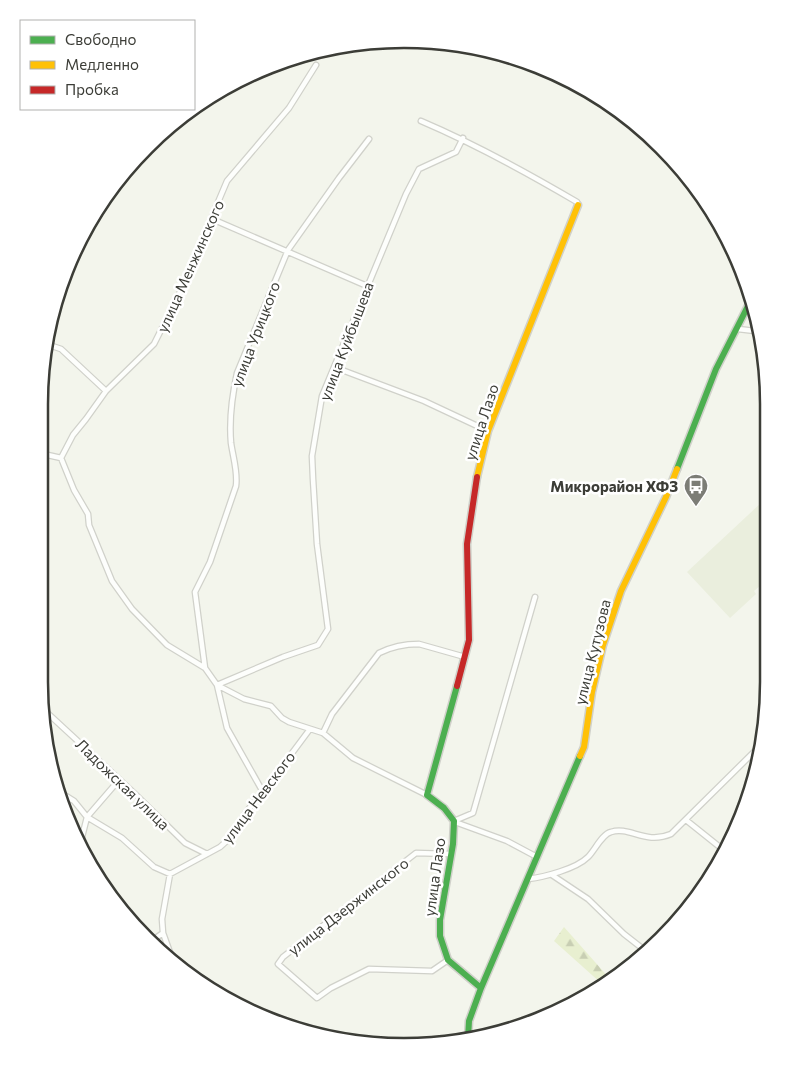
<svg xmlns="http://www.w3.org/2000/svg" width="808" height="1085" viewBox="0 0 808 1085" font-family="Commissioner,sans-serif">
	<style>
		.built { fill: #eaeedd }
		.forest { fill: url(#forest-firs) }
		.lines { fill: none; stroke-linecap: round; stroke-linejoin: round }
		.street-casing { stroke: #d0d1ca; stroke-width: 7 }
		.fast-casing { stroke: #d0d1ca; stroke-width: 9 }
		.slow-casing { stroke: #d0d1ca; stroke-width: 9 }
		.jam-casing { stroke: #d0d1ca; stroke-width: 9 }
		.street { stroke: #fdfefc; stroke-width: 4.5 }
		.fast { stroke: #4caf50; stroke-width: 6 }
		.slow { stroke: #ffc107; stroke-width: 6 }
		.jam { stroke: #c62828; stroke-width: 6 }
		.labels { text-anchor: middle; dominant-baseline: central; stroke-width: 5; stroke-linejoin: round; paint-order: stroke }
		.street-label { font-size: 15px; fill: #3c3d37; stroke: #fff }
		.poi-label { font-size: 15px; font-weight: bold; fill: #3c3d37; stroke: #fff; text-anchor: end }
		.rim { fill: none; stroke: #3c3d37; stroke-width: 2.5 }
	</style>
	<defs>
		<pattern id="forest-firs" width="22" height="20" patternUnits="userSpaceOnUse" patternTransform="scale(1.25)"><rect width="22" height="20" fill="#e8efd0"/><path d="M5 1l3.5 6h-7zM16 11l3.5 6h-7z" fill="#c8ceb3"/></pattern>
	</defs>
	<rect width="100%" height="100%" fill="#f3f5ec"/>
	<!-- built -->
	<path class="built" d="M 762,502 L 767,508 L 768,579 L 754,591 L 756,594 L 730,618 L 687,572 Z"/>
	<!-- forest -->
	<path class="forest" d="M 564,927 L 610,979 L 602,984 L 554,941 Z"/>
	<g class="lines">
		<defs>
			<path id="street" d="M 421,121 C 475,144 526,172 577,202 L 578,205
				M 212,219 L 367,286
				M 738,329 L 755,331 L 758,327
				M 755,331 L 761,338
				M 46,344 L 61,349 L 106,391
				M 334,367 L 424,401 L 488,431
				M 39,453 L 61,458
				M 205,668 L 195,592 L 210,562 L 236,486 C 238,472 233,457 231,443 C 229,420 232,396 237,373 L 288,250 L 339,178 L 369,139
				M 217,685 L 283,657 L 318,645 L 328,629 L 317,544 L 313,479 L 312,456 L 322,396 L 406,194 L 419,169 L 456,152 L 463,138
				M 217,685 L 244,699 L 271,706 L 282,718 L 289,722 L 323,733 L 353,758 L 427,795
				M 42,708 L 134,793 L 185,843 L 207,854
				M 323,733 L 332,714 L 379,653 C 391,647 405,644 419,644 L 465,657
				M 58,791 L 74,801 L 87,817 L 122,838 L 154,867 L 170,874
				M 263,792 L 227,728 L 217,685 L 205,668 L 167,645 L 132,609 L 112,581 L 89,525 L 88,514 L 74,490 L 61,458 L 73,435 L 86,419 L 106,391 L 154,344 L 180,292 L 227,181 L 289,108 L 316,65
				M 686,820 L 726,852
				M 454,821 L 473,813 L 535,597
				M 455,822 L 507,841 L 537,857
				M 80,845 L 87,817 L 119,780
				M 552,875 L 588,899 L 624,934 L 647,952
				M 528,879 C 544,877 576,869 588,857 C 595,850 602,834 611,832 C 630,826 645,845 671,834 L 761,745
				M 150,942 L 163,933
				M 172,958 L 163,933 L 162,919 L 170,874 L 220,847 L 230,838 L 246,812 L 263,792 L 310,729
				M 448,960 L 432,971 L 369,969 L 331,988 L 317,998 L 278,964 L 283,957 L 416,853 L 451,854"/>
			<path id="fast" d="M 677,469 L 716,369 L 751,300
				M 457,686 L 427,795 L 444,808 L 454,821 L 453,844 L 440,920 L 440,936 L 448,960 L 481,988
				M 468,1038 L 469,1021 L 481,988 L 580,756"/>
			<path id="slow" d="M 477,477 L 488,431 L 578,205
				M 580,756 L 584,747 L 592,692 L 603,645 L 621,591 L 666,497 L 677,469"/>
			<path id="jam" d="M 457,686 L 469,640 L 467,544 L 477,477"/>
		</defs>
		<!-- street casing -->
		<use href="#street" class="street-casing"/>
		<!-- fast casing -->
		<use href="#fast" class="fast-casing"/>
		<!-- slow casing -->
		<use href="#slow" class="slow-casing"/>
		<!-- jam casing -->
		<use href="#jam" class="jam-casing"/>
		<!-- street -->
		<use href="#street" class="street"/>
		<!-- fast -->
		<use href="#fast" class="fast"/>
		<!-- slow -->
		<use href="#slow" class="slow"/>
		<!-- jam -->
		<use href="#jam" class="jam"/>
	</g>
	<!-- icons -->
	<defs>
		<symbol id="bus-pin" viewBox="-11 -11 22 30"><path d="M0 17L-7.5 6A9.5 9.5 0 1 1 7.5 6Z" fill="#7c7d76" stroke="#fff"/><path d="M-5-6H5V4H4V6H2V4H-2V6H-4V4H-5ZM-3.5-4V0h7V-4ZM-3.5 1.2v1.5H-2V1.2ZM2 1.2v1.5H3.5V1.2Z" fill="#fff"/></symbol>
	</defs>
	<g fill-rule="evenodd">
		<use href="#bus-pin" x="682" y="472" width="28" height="38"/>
	</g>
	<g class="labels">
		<!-- street labels -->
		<g class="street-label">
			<text transform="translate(190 266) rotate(-66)">улица Менжинского</text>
			<text transform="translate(255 334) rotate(-69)">улица Урицкого</text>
			<text transform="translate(346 341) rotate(-69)">улица Куйбышева</text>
			<text transform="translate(481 422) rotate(-72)">улица Лазо</text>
			<text transform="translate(592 652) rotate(-76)">улица Кутузова</text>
			<text transform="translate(123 784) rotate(44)">Ладожская улица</text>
			<text transform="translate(258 797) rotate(-53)">улица Невского</text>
			<text transform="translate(434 877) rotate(-82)">улица Лазо</text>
			<text transform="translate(348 906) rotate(-38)">улица Дзержинского</text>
		</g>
		<!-- poi labels -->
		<g class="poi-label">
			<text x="678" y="486">Микрорайон ХФЗ</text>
		</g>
	</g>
	<!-- crop -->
	<path d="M0 0H808V1085H0ZM404 48H404A356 356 0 0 1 760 404V682A356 356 0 0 1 404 1038H404A356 356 0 0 1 48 682V404A356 356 0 0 1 404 48Z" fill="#fff" fill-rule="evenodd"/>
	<path class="rim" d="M404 48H404A356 356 0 0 1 760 404V682A356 356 0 0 1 404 1038H404A356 356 0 0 1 48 682V404A356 356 0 0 1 404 48Z"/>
	<!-- legend -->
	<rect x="20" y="20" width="175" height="90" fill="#ffffff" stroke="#b1b1af"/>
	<rect x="30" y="36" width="25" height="8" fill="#4caf50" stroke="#b1b1af"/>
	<text x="65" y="45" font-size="15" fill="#3c3d37">Свободно</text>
	<rect x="30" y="61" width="25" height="8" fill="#ffc107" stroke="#b1b1af"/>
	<text x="65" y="70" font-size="15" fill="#3c3d37">Медленно</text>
	<rect x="30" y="86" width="25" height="8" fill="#c62828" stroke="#b1b1af"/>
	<text x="65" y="95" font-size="15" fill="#3c3d37">Пробка</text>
</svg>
